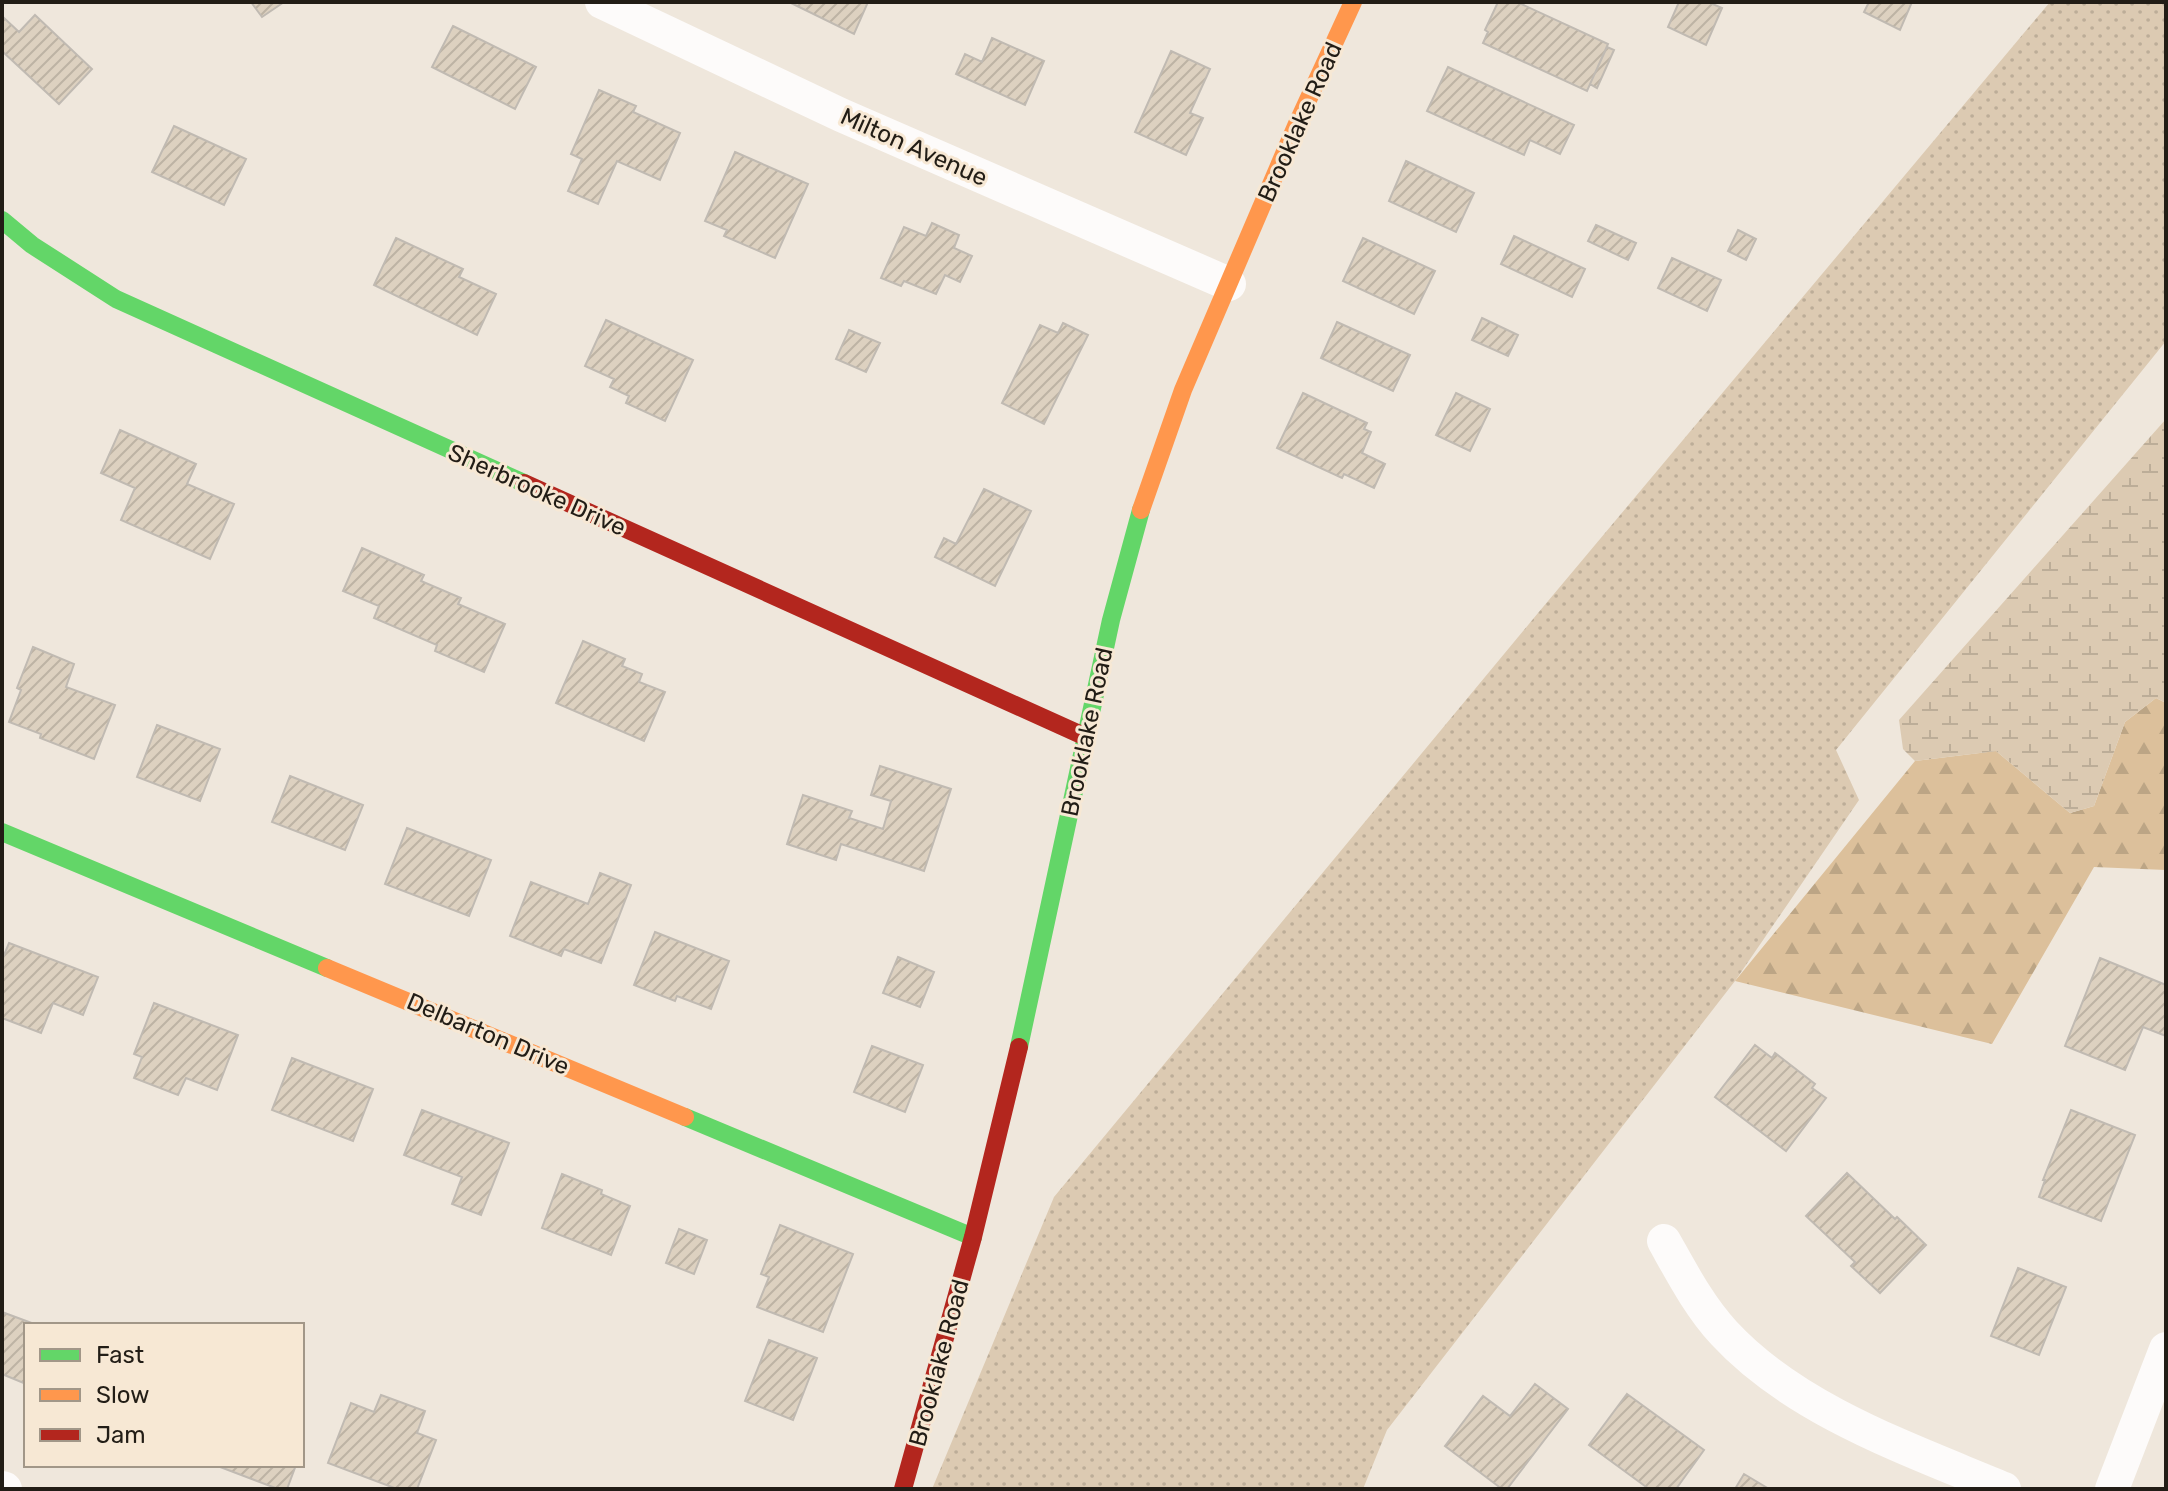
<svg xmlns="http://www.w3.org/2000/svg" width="2168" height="1491" viewBox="0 0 2168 1491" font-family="Rubik,sans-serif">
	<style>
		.grass { fill: url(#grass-dots) }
		.forest { fill: url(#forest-firs) }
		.wetland { fill: url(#wetland-marsh) }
		.building { fill: url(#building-hatch); stroke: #c0bab2; stroke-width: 2 }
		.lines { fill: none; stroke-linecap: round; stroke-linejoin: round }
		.street { stroke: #fdfbfa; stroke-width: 34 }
		.fast { stroke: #63d668; stroke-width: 18 }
		.slow { stroke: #ff974d; stroke-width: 18 }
		.jam { stroke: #b3261e; stroke-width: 18 }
		.labels { text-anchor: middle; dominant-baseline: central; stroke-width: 6; stroke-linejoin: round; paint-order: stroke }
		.street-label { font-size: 24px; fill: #221d16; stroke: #f7e8d4 }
	</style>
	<defs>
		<pattern id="grass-dots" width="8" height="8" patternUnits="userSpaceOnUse" patternTransform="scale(2)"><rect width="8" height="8" fill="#dccab2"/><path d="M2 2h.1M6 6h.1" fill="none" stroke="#bcad98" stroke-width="1.8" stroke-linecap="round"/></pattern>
		<pattern id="forest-firs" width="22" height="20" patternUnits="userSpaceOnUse" patternTransform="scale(2)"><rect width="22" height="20" fill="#dcc09b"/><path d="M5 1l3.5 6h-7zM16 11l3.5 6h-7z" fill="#bca585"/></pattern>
		<pattern id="wetland-marsh" width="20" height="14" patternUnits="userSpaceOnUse" patternTransform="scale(2)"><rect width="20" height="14" fill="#dccab2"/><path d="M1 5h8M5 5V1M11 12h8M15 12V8" fill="none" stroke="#bcad98"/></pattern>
		<pattern id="building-hatch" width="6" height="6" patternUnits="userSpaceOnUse" patternTransform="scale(2)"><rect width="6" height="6" fill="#ddd1c0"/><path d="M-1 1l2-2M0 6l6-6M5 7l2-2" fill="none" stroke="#bdb3a4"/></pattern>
	</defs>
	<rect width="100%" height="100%" fill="#efe7dc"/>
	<!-- grass -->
	<path class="grass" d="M 2050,2 L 2166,2 L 2166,341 L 1836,750 L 1859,800 L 1735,981 L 1387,1430 L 1363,1489 L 932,1489 L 1054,1197 L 1538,613 Z"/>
	<!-- forest -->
	<path class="forest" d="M 2156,698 L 2166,703 L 2166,870 L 2094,867 L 1992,1044 L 1735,981 L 1915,761 L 1996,751 L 2070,813 L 2094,806 L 2125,722 Z"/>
	<!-- wetland -->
	<path class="wetland" d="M 2166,419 L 2166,703 L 2156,698 L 2125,722 L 2094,806 L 2070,813 L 1996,751 L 1915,761 L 1903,749 L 1899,720 Z"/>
	<!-- building -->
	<path class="building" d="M 251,2 L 284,2 L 262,17 Z
		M 789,2 L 868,2 L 854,34 Z
		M 1498,2 L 1517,2 L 1608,44 L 1587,91 L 1483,43 L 1488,32 L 1485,30 Z
		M 1679,2 L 1708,2 L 1722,8 L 1706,45 L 1668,27 Z
		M 1869,2 L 1912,2 L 1900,30 L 1864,12 Z
		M 35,15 L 92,69 L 59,104 L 2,51 L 2,16 L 19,32 Z
		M 453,26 L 536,67 L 515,109 L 432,67 Z
		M 992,38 L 1044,61 L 1025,105 L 956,74 L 965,54 L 982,62 Z
		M 1607,47 L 1614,50 L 1597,88 L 1590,84 Z
		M 1171,51 L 1210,69 L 1190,113 L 1203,118 L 1186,155 L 1135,132 Z
		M 1448,67 L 1574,125 L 1560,154 L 1530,140 L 1524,155 L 1427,111 Z
		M 599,90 L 636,106 L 633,112 L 680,133 L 660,180 L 617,161 L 598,204 L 568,191 L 582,159 L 571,154 Z
		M 174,126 L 246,159 L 224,205 L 152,172 Z
		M 735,152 L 808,184 L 775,258 L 724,236 L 727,230 L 705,221 Z
		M 1406,161 L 1474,193 L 1456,232 L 1389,201 Z
		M 932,223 L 959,235 L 954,248 L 972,256 L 960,282 L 945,275 L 936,294 L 904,281 L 901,286 L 881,278 L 904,227 L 926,236 Z
		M 1596,225 L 1636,243 L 1628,260 L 1588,241 Z
		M 1738,230 L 1756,239 L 1746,260 L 1728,251 Z
		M 1514,236 L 1585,269 L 1572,297 L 1501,264 Z
		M 396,238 L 463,269 L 459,277 L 496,294 L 477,335 L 374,285 Z
		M 1363,238 L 1435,271 L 1414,314 L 1343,281 Z
		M 1672,258 L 1721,280 L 1707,311 L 1658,288 Z
		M 1482,318 L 1518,335 L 1508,356 L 1472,340 Z
		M 606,320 L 693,360 L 665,421 L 626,403 L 629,396 L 610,387 L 614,379 L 585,366 Z
		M 1337,322 L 1410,355 L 1393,391 L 1321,358 Z
		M 1063,323 L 1088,335 L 1044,424 L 1002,403 L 1040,325 L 1058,333 Z
		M 849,330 L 880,343 L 866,372 L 836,359 Z
		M 1303,393 L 1367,423 L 1364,429 L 1371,432 L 1362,453 L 1385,464 L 1374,488 L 1344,474 L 1342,478 L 1277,448 Z
		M 1456,393 L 1490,409 L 1470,451 L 1436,435 Z
		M 120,430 L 196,464 L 187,484 L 234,504 L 210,559 L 121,520 L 135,488 L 101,473 Z
		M 984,489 L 1031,511 L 995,586 L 935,557 L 944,538 L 956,544 Z
		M 362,548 L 424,575 L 421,581 L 461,598 L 458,604 L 505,624 L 484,672 L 435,651 L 437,645 L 374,618 L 379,606 L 343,591 Z
		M 583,641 L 625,659 L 622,666 L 642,674 L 639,682 L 665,692 L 644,741 L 556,703 Z
		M 33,647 L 74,664 L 66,687 L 115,705 L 94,759 L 40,738 L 41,734 L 9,722 L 21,690 L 17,688 Z
		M 157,725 L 220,749 L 200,801 L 137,777 Z
		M 880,766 L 951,789 L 924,871 L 841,844 L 836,860 L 787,844 L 803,795 L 852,811 L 849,818 L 883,829 L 891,801 L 871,795 Z
		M 290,776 L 363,805 L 345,850 L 272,822 Z
		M 407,828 L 491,860 L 469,916 L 385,884 Z
		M 600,873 L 631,885 L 601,963 L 564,949 L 561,956 L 510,936 L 531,882 L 588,904 Z
		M 655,932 L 729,961 L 711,1009 L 677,996 L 675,1001 L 634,985 Z
		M 9,943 L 98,977 L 83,1015 L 53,1003 L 41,1033 L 2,1018 L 2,960 Z
		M 898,957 L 934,972 L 920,1007 L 883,993 Z
		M 2100,958 L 2166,985 L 2166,1036 L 2143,1027 L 2125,1070 L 2065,1046 Z
		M 154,1003 L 238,1035 L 217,1090 L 186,1078 L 178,1095 L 134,1078 L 142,1057 L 134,1054 Z
		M 1755,1045 L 1772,1058 L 1775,1053 L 1815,1084 L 1812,1088 L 1826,1098 L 1786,1151 L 1715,1097 Z
		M 872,1046 L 923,1065 L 905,1112 L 854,1092 Z
		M 292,1058 L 373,1089 L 353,1141 L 272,1110 Z
		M 422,1110 L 509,1143 L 481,1215 L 452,1204 L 462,1177 L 404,1155 Z
		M 2071,1110 L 2135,1135 L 2101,1221 L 2039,1197 L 2045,1180 L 2043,1180 Z
		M 1847,1173 L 1895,1219 L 1897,1217 L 1926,1245 L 1880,1293 L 1851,1266 L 1855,1262 L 1806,1216 Z
		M 562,1174 L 602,1190 L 601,1194 L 630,1206 L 611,1255 L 542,1228 Z
		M 780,1225 L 853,1254 L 823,1332 L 757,1307 L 769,1277 L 761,1274 Z
		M 679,1229 L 707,1240 L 694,1274 L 666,1263 Z
		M 2018,1268 L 2066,1287 L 2039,1355 L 1991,1336 Z
		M 2,1312 L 37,1325 L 26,1325 L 26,1384 L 2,1374 Z
		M 769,1340 L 817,1358 L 793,1420 L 745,1401 Z
		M 1535,1384 L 1568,1409 L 1507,1489 L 1502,1489 L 1445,1446 L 1483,1396 L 1510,1416 Z
		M 1627,1394 L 1704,1450 L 1676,1489 L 1649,1489 L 1589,1445 Z
		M 381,1395 L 425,1411 L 417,1433 L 436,1440 L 417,1489 L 397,1489 L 328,1463 L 351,1403 L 374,1412 Z
		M 215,1465 L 296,1465 L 287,1489 L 278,1489 Z
		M 1744,1474 L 1769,1489 L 1735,1489 Z"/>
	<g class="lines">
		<!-- street -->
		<path class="street" d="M 602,2 L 841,115 L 1229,284
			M 1664,1241 C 1682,1273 1699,1306 1724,1333 C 1795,1410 1909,1449 2004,1489
			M 2,1488 L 5,1489
			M 2112,1489 L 2166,1349"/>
		<!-- fast -->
		<path class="fast" d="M 2,220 L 32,245 L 116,299 L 524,483
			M 2,832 L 327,968
			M 1019,1047 L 1111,620 L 1141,510
			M 685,1117 L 973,1237"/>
		<!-- slow -->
		<path class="slow" d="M 1141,510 L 1183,390 L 1296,126 L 1353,2
			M 327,968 L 685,1117"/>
		<!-- jam -->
		<path class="jam" d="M 524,483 L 1086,737
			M 903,1489 L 973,1237 L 1019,1047"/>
	</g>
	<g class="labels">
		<!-- street labels -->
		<g class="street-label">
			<text transform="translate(1300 122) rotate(-66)">Brooklake Road</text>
			<text transform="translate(914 147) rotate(24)">Milton Avenue</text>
			<text transform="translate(537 490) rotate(24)">Sherbrooke Drive</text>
			<text transform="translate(1087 732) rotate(-78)">Brooklake Road</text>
			<text transform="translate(488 1034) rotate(23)">Delbarton Drive</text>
			<text transform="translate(939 1363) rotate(-75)">Brooklake Road</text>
		</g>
	</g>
	<!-- border -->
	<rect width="2168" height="1491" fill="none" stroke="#221d16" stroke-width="8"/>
	<!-- legend -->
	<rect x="24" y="1323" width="280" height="144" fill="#f7e8d4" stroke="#a29788" stroke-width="2"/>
	<rect x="40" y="1349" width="40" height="12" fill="#63d668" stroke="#a29788" stroke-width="2"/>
	<text x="96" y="1363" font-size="24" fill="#221d16">Fast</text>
	<rect x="40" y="1389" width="40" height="12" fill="#ff974d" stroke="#a29788" stroke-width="2"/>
	<text x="96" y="1403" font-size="24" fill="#221d16">Slow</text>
	<rect x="40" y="1429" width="40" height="12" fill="#b3261e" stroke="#a29788" stroke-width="2"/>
	<text x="96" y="1443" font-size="24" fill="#221d16">Jam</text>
</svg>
